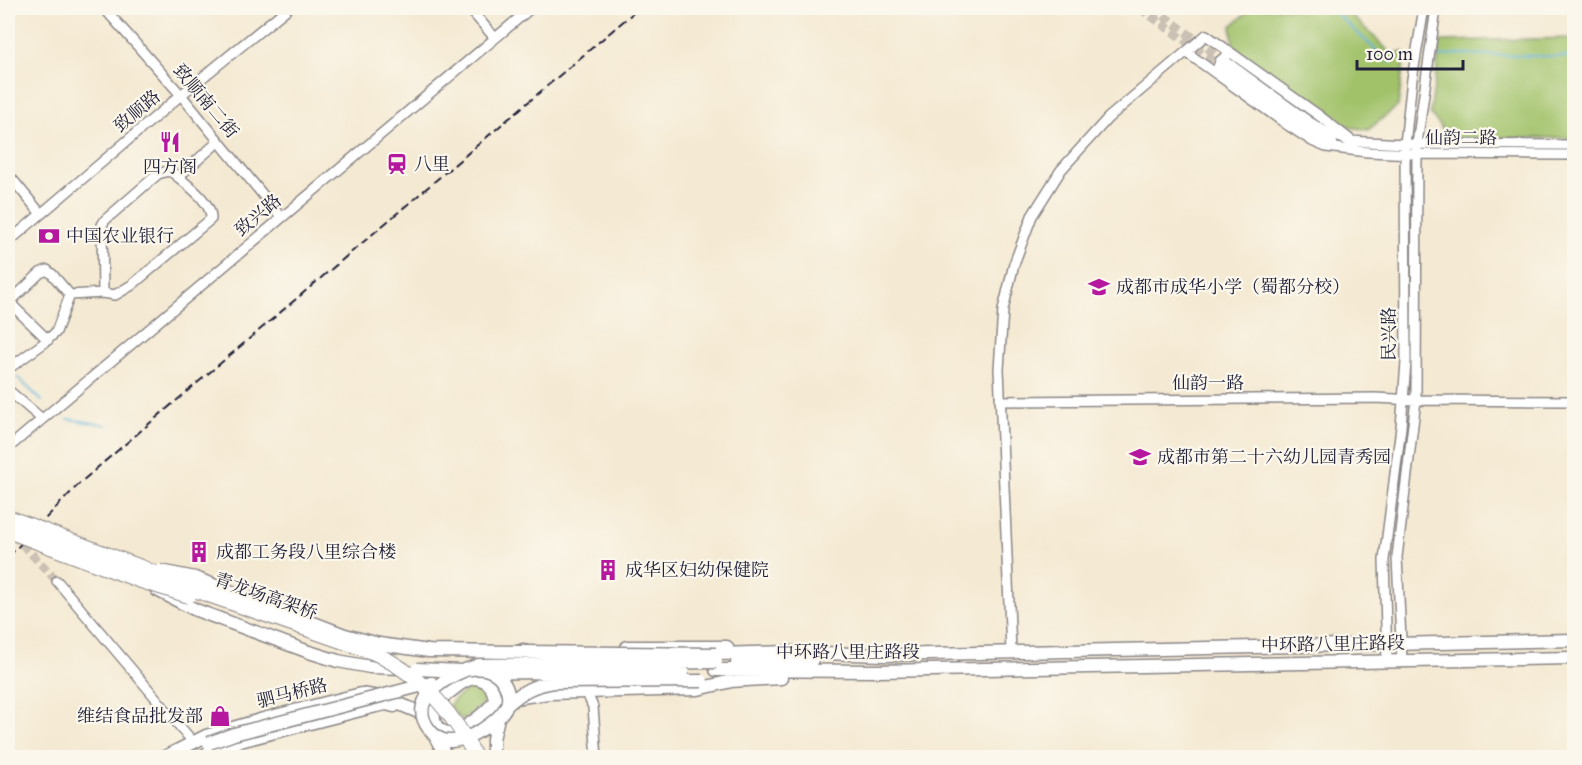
<svg xmlns="http://www.w3.org/2000/svg" width="1582" height="765" viewBox="0 0 1582 765" font-family="'IM FELL Great Primer','Noto Serif SC',serif">
	<style>
		.green { fill: #a2c26a; stroke: #627252; stroke-width: 1.5 }
		.lines { fill: none; stroke-linecap: round; stroke-linejoin: round }
		.stream { stroke: #5bb3d8; stroke-width: 2 }
		.minor-tunnel { stroke: #cac1b4; stroke-width: 9; stroke-dasharray: 9 4.5; stroke-linecap: butt }
		.minor-casing { stroke: #8b8686; stroke-width: 12 }
		.major-casing { stroke: #8b8686; stroke-width: 15 }
		.minor { stroke: #fff; stroke-width: 9 }
		.major { stroke: #fff; stroke-width: 12 }
		.rail { stroke: #22223b; stroke-width: 2; stroke-dasharray: 9 4.5; stroke-linecap: butt }
		.major-bridge-casing { stroke: #8b8686; stroke-width: 15; stroke-linecap: butt }
		.highway-bridge-casing { stroke: #8b8686; stroke-width: 16; stroke-linecap: butt }
		.major-bridge { stroke: #fff; stroke-width: 12 }
		.highway-bridge { stroke: #fff; stroke-width: 14 }
		.labels { text-anchor: middle; dominant-baseline: central; stroke-width: 4.5; stroke-linejoin: round; paint-order: stroke }
		.street-label { font-size: 18px; fill: #22223b; stroke: #fbf7ec }
		.poi-label { font-size: 18px; fill: #22223b; stroke: #fbf7ec; text-anchor: start }
	</style>
	<rect width="100%" height="100%" fill="#fbf7ec"/>
	<filter id="ink" filterUnits="userSpaceOnUse"><feTurbulence type="fractalNoise" baseFrequency=".0167" numOctaves="2"/><feDisplacementMap in="SourceGraphic" scale="12" xChannelSelector="R" yChannelSelector="G"/><feConvolveMatrix kernelMatrix="1 2 1 2 8 2 1 2 1" color-interpolation-filters="sRGB"/></filter>
	<filter id="wash" filterUnits="userSpaceOnUse"><feTurbulence type="fractalNoise" baseFrequency=".008" numOctaves="4" result="noise"/><feDisplacementMap in="SourceGraphic" scale="24" xChannelSelector="R" yChannelSelector="G"/><feGaussianBlur stdDeviation="1.35" result="paint"/><feColorMatrix in="noise" values="0 0 0 0 0 0 0 0 0 0 0 0 0 0 0 0 0 1.4 0 .05"/><feComposite in="paint" operator="in"/></filter>
	<g filter="url(#wash)">
		<rect width="100%" height="100%" fill="#f4e9d2"/>
		<!-- green -->
		<path class="green" d="M 1253,8 L 1344,8 L 1391,53 L 1405,52 L 1398,106 L 1368,130 L 1341,126 L 1234,49 L 1231,26 Z
			M 1574,38 L 1574,138 L 1449,138 L 1430,113 L 1441,41 Z
			M 475,687 C 498,697 473,714 461,720 L 449,706 C 454,698 466,689 475,687 Z"/>
		<g class="lines">
			<!-- stream -->
			<path class="stream" d="M 1330,8 L 1388,61 L 1392,62
				M 1436,57 L 1457,54 L 1574,57
				M 18,378 L 42,401
				M 68,419 L 106,425"/>
		</g>
	</g>
	<g filter="url(#ink)">
		<g class="lines">
			<!-- minor-tunnel -->
			<path class="minor-tunnel" d="M 1140,8 L 1223,68
				M 1153,8 L 1228,63
				M 13,534 L 57,581"/>
			<defs>
				<path id="minor" d="M 104,8 L 181,95 L 281,217
					M 469,8 L 495,38
					M 1186,52 L 1289,126 L 1312,141 L 1326,147 L 1368,152 L 1416,154 L 1574,155
					M 1228,63 L 1308,121 L 1326,132 L 1349,141 L 1405,144 L 1574,145
					M 1225,69 L 1315,134 L 1333,144
					M 1216,73 L 1220,61 L 1230,53
					M 8,174 L 41,214
					M 178,177 L 218,142
					M 8,242 L 181,95 L 288,8
					M 48,340 L 13,306 L 12,300 L 40,273 L 47,270 L 52,274 L 70,295
					M 8,369 L 44,343 L 56,332 L 70,295 L 103,293 L 115,295 L 132,285 L 211,219 C 212,201 186,184 173,173 L 168,171 L 158,174 L 105,220 L 102,225 L 103,293
					M 8,390 L 42,419
					M 1000,401 L 1375,398 L 1416,400 L 1574,401
					M 8,448 L 531,8
					M 57,581 L 193,742
					M 1011,651 L 999,369 L 1003,310 L 1014,264 L 1032,216 L 1061,170 L 1108,118 L 1206,35 L 1321,117 L 1352,141
					M 1387,661 L 1384,560 L 1401,427 L 1406,362 L 1405,144 L 1412,79 L 1424,8
					M 1402,661 L 1397,557 L 1416,400 L 1417,144 L 1436,8
					M 586,691 L 593,707 L 597,758"/>
				<path id="major" d="M 157,590 L 196,610 L 309,652 L 338,661 L 370,667 L 402,668
					M 627,647 L 727,647
					M 716,654 L 790,652 L 885,655 L 1574,640
					M 737,662 L 812,660
					M 716,670 L 878,671 L 1574,658
					M 475,678 C 489,680 494,688 495,701 C 487,712 459,736 444,732 C 430,727 432,709 440,700 C 443,697 447,694 451,691 C 459,685 465,679 475,678 Z
					M 468,679 L 523,650
					M 730,681 L 781,678
					M 496,725 L 495,701 L 548,693 L 698,689 L 736,680
					M 163,758 L 206,736 L 267,718 L 361,694 L 385,698 L 433,718
					M 200,758 L 211,751 L 236,742 L 376,706 L 386,704 L 394,706"/>
			</defs>
			<!-- minor casing -->
			<use href="#minor" class="minor-casing"/>
			<!-- major casing -->
			<use href="#major" class="major-casing"/>
			<!-- minor -->
			<use href="#minor" class="minor"/>
			<!-- major -->
			<use href="#major" class="major"/>
			<!-- rail -->
			<path class="rail" d="M 8,557 L 80,483 L 97,468 L 639,8"/>
			<defs>
				<path id="major-bridge" d="M 160,571 L 195,578 L 345,635 L 379,644 L 429,651 L 716,654
					M 417,669 L 461,671
					M 464,670 C 472,669 480,667 488,670 C 502,674 513,693 506,707 C 498,722 469,740 452,741 C 442,742 435,737 429,729 C 404,696 454,673 479,665 L 716,662
					M 505,672 L 604,673 L 683,671
					M 507,705 C 523,691 533,685 554,682 L 702,681
					M 436,738 L 447,758
					M 209,743 L 234,734 L 431,683
					M 493,758 L 493,739 L 498,718"/>
				<path id="highway-bridge" d="M 8,517 L 141,567 L 194,590 L 361,648 C 368,651 376,653 382,657 C 424,678 456,717 476,758
					M 8,531 L 138,580 L 189,596"/>
			</defs>
			<!-- major-bridge casing -->
			<use href="#major-bridge" class="major-bridge-casing"/>
			<!-- highway-bridge casing -->
			<use href="#highway-bridge" class="highway-bridge-casing"/>
			<!-- major-bridge -->
			<use href="#major-bridge" class="major-bridge"/>
			<!-- highway-bridge -->
			<use href="#highway-bridge" class="highway-bridge"/>
		</g>
	</g>
	<!-- icons -->
	<defs>
		<symbol id="restaurant-bare" viewBox="-9 -9 18 18"><path d="M-5-6h1v4h1v-4h1v4h1v-4h1v5L-1.5 .5V6h-2V.5L-5-1ZM5-6V6H3V1.5H1.5Q1.5-4 5-6Z" fill="#b5179e" stroke="#fbf7ec" stroke-width="2.5" paint-order="stroke"/></symbol>
		<symbol id="station-bare" viewBox="-9 -9 18 18"><path d="M-3-6H3Q5-6 5-4V2Q5 4 3 4L4.5 6H3L1.5 4h-3L-3 6H-4.5L-3 4Q-5 4-5 2V-4Q-5-6-3-6ZM-3.5-4v3h7v-3ZM-3.5 1v1.5H-2V1ZM2 1v1.5H3.5V1Z" fill="#b5179e" stroke="#fbf7ec" stroke-width="2.5" paint-order="stroke"/></symbol>
		<symbol id="bank-bare" viewBox="-9 -9 18 18"><path d="M-6-4H6V4H-6ZM0-2.3a2.3 2.3 0 1 0 0 4.6a2.3 2.3 0 1 0 0-4.6Z" fill="#b5179e" stroke="#fbf7ec" stroke-width="2.5" paint-order="stroke"/></symbol>
		<symbol id="school-bare" viewBox="-9 -9 18 18"><path d="M0-5L7-2L0 1L-7-2ZM-4 1L0 2.5L4 1V4Q0 6-4 4Z" fill="#b5179e" stroke="#fbf7ec" stroke-width="2.5" paint-order="stroke"/></symbol>
		<symbol id="building-bare" viewBox="-9 -9 18 18"><path d="M-4-6H4V6H1V3H-1V6H-4ZM-2.5-4.3h1.7v1.8h-1.7ZM.8-4.3h1.7v1.8H.8ZM-2.5-1h1.7V.8h-1.7ZM.8-1h1.7V.8H.8Z" fill="#b5179e" stroke="#fbf7ec" stroke-width="2.5" paint-order="stroke"/></symbol>
		<symbol id="shop-bare" viewBox="-9 -9 18 18"><path d="M-5-2.5h2.3a2.7 3.5 0 0 1 5.4 0H5L5.5 6h-11ZM-1.5-2.5h3a1.5 2.3 0 0 0-3 0Z" fill="#b5179e" stroke="#fbf7ec" stroke-width="2.5" paint-order="stroke"/></symbol>
	</defs>
	<g fill-rule="evenodd">
		<use href="#restaurant-bare" x="155" y="127" width="30" height="30"/>
		<use href="#station-bare" x="382" y="149" width="30" height="30"/>
		<use href="#bank-bare" x="34" y="221" width="30" height="30"/>
		<use href="#school-bare" x="1084" y="272" width="30" height="30"/>
		<use href="#school-bare" x="1125" y="442" width="30" height="30"/>
		<use href="#building-bare" x="184" y="537" width="30" height="30"/>
		<use href="#building-bare" x="593" y="555" width="30" height="30"/>
		<use href="#shop-bare" x="205" y="701" width="30" height="30"/>
	</g>
	<g class="labels">
		<!-- street labels -->
		<g class="street-label">
			<text transform="translate(206 101) rotate(50)">致顺南二街</text>
			<text transform="translate(137 111) rotate(-40)">致顺路</text>
			<text x="1461" y="138">仙韵二路</text>
			<text transform="translate(258 215) rotate(-40)">致兴路</text>
			<text transform="translate(1389 334) rotate(-90)">民兴路</text>
			<text x="1208" y="383">仙韵一路</text>
			<text transform="translate(266 596) rotate(19)">青龙场高架桥</text>
			<text transform="translate(1333 644) rotate(-1)">中环路八里庄路段</text>
			<text x="848" y="652">中环路八里庄路段</text>
			<text transform="translate(292 693) rotate(-14)">驷马桥路</text>
		</g>
		<!-- poi labels -->
		<g class="poi-label">
			<text x="414" y="164">八里</text>
			<text x="170" y="167" text-anchor="middle">四方阁</text>
			<text x="66" y="236">中国农业银行</text>
			<text x="1116" y="287">成都市成华小学（蜀都分校）</text>
			<text x="1157" y="457">成都市第二十六幼儿园青秀园</text>
			<text x="216" y="552">成都工务段八里综合楼</text>
			<text x="625" y="570">成华区妇幼保健院</text>
			<text x="203" y="716" text-anchor="end">维结食品批发部</text>
		</g>
	</g>
	<!-- margin -->
	<rect width="1582" height="765" fill="none" stroke="#fbf7ec" stroke-width="30"/>
	<!-- scale -->
	<path d="M1357 60v9h106v-9" fill="none" stroke="#22223b" stroke-width="3"/>
	<text x="1366" y="60" font-size="18" fill="#22223b" stroke="#fbf7ec" stroke-width="4.5" paint-order="stroke">100 m</text>
</svg>
